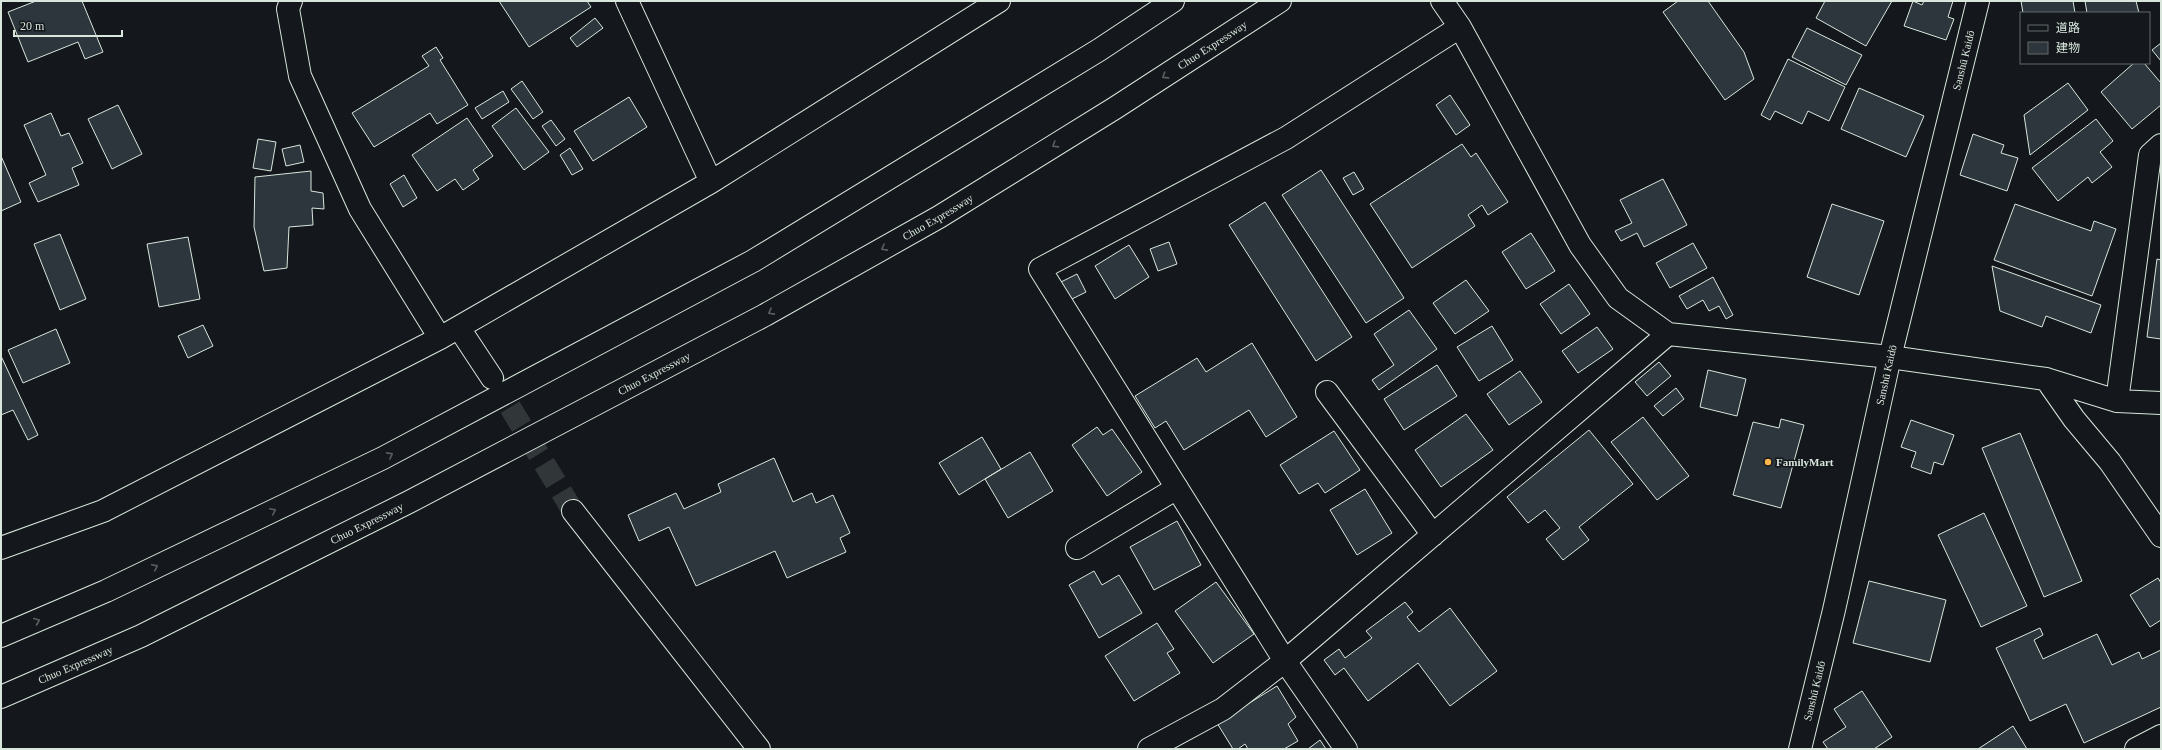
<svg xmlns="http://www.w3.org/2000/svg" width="2162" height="750" viewBox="0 0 2162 750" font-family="'Times New Roman','Noto Sans JP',serif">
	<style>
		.building { fill: #2c363c; stroke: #d8e6dc }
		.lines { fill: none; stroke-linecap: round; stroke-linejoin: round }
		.minor-tunnel { stroke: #313739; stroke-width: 22; stroke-dasharray: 22 11; stroke-linecap: butt }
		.minor-casing { stroke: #d8e6dc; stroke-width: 24 }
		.major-casing { stroke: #d8e6dc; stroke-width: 24 }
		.highway-casing { stroke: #d8e6dc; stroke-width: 24 }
		.minor { stroke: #14181c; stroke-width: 22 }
		.major { stroke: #14181c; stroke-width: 22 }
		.highway { stroke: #14181c; stroke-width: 22 }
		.oneway { stroke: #59605f }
		.poi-dot { fill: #ffb74d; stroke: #14181c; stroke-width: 1.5 }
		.labels { text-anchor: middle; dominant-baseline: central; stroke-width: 3; stroke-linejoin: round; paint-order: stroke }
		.street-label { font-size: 11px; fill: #d8e6dc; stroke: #14181c }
		.poi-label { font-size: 11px; font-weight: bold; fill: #d8e6dc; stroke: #14181c; text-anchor: start }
	</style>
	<rect width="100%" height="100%" fill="#14181c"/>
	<!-- building -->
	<path class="building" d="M 36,1 L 82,1 L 103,52 L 85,59 L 78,42 L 28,62 L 8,12 Z
		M 499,1 L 587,1 L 591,7 L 529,47 Z
		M 1678,1 L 1708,1 L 1744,52 L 1754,79 L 1725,100 L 1663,12 Z
		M 1825,1 L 1892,1 L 1866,46 L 1816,18 Z
		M 1913,1 L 1922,5 L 1924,1 L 1953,1 L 1948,17 L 1954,19 L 1946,40 L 1904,26 Z
		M 2021,1 L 2073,1 L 2075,13 L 2023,13 Z
		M 2085,1 L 2136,1 L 2139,13 L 2087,13 Z
		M 595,18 L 603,28 L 577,47 L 570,38 Z
		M 1807,28 L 1862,55 L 1846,85 L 1792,57 Z
		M 2161,43 L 2161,61 L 2152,50 Z
		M 436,47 L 443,58 L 440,60 L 468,105 L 437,124 L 430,113 L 374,147 L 352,113 L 429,66 L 422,56 Z
		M 1788,59 L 1845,87 L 1829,121 L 1808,111 L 1802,124 L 1775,111 L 1770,120 L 1761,115 Z
		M 2134,63 L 2144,63 L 2161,83 L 2161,105 L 2132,129 L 2101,92 Z
		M 522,81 L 543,112 L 533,119 L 511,89 Z
		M 2068,83 L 2088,110 L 2030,155 L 2024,115 Z
		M 1859,88 L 1924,116 L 1906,157 L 1841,129 Z
		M 503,91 L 509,102 L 482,119 L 475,108 Z
		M 1450,95 L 1470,125 L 1456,135 L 1436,105 Z
		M 629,97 L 647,127 L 593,161 L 574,131 Z
		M 118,105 L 142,154 L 112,169 L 88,119 Z
		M 516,108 L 549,152 L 524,170 L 492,126 Z
		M 51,113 L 61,136 L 69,133 L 83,163 L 72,168 L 79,185 L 38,202 L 29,183 L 46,175 L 24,125 Z
		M 467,118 L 493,156 L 473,170 L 479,179 L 463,190 L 455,179 L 437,191 L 412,155 Z
		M 2096,119 L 2113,141 L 2100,152 L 2112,167 L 2092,183 L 2088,177 L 2058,201 L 2032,168 Z
		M 551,120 L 565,139 L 556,146 L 542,126 Z
		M 1973,134 L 2004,145 L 2001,153 L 2018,158 L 2007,191 L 1960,175 Z
		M 258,139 L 276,142 L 271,171 L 253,168 Z
		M 1462,144 L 1471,157 L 1476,153 L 1508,202 L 1488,215 L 1482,205 L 1468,215 L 1475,226 L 1412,268 L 1370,204 Z
		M 300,145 L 304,162 L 286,166 L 282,149 Z
		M 570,148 L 583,169 L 572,175 L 560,155 Z
		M 1,156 L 21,202 L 1,211 Z
		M 1321,170 L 1404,298 L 1366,323 L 1282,195 Z
		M 311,171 L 311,191 L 323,193 L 324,209 L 312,208 L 313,225 L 289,227 L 287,268 L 264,271 L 254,227 L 255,177 Z
		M 1354,172 L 1364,189 L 1353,195 L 1343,178 Z
		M 404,175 L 417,198 L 403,207 L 390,184 Z
		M 1663,179 L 1687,225 L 1644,247 L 1637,233 L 1621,241 L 1615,231 L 1632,223 L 1620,200 Z
		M 1265,202 L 1352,337 L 1316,361 L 1229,225 Z
		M 1832,204 L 1884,221 L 1859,295 L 1807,277 Z
		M 2015,204 L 2091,231 L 2094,221 L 2116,229 L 2092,296 L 1994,260 Z
		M 1531,233 L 1555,271 L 1526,289 L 1502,252 Z
		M 60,234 L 86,299 L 60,310 L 34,244 Z
		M 188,237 L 200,299 L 159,307 L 147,244 Z
		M 1169,242 L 1177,264 L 1158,271 L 1150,249 Z
		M 1693,243 L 1707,268 L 1670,288 L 1656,263 Z
		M 1129,245 L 1149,277 L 1115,299 L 1095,266 Z
		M 2157,259 L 2161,260 L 2161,339 L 2147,337 Z
		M 1992,266 L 2101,305 L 2091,333 L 2046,316 L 2042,327 L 2000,311 Z
		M 1077,274 L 1086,292 L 1066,302 L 1057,284 Z
		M 1713,277 L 1733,315 L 1726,319 L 1719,306 L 1709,311 L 1703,300 L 1687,309 L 1679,296 Z
		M 1466,280 L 1489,311 L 1455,334 L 1433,303 Z
		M 1569,284 L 1590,314 L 1561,334 L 1540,304 Z
		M 1409,310 L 1437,349 L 1379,390 L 1372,380 L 1394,365 L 1374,334 Z
		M 203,325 L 213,346 L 188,358 L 178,336 Z
		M 1492,326 L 1513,360 L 1479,381 L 1457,347 Z
		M 1597,327 L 1613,349 L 1578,373 L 1562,351 Z
		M 56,329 L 70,363 L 23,383 L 8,350 Z
		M 1252,343 L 1297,417 L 1266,437 L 1249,410 L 1184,450 L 1166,421 L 1155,428 L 1135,396 L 1197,358 L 1206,372 Z
		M 1,356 L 38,435 L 28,440 L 13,410 L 1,415 Z
		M 1659,362 L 1671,376 L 1647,396 L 1635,382 Z
		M 1437,365 L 1457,396 L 1404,430 L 1384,399 Z
		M 1708,370 L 1746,379 L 1737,416 L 1700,407 Z
		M 1520,371 L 1542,402 L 1509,425 L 1487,394 Z
		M 1676,388 L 1684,399 L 1663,416 L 1654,406 Z
		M 1466,414 L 1493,450 L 1441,487 L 1415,450 Z
		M 1643,417 L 1689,476 L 1657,500 L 1611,442 Z
		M 1781,419 L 1804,425 L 1781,508 L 1733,495 L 1753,422 L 1779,428 Z
		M 1911,420 L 1954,435 L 1943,465 L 1934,462 L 1931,474 L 1911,467 L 1916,452 L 1901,447 Z
		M 1097,427 L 1103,435 L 1112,429 L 1142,472 L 1107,496 L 1072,445 Z
		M 1589,430 L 1633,484 L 1579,527 L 1589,540 L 1563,560 L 1546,539 L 1560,528 L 1545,510 L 1528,523 L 1507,497 Z
		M 1334,431 L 1360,470 L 1325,493 L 1318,483 L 1299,494 L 1280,465 Z
		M 2020,433 L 2082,581 L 2044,597 L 1982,448 Z
		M 982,437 L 1001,469 L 959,495 L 939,463 Z
		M 1030,452 L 1053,491 L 1008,518 L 985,479 Z
		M 774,458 L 793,502 L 812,493 L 816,503 L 833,495 L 850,533 L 840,538 L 846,552 L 787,578 L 775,551 L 696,586 L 669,527 L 639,541 L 628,515 L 676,493 L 684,509 L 721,492 L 718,484 Z
		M 1365,489 L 1392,533 L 1357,555 L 1330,510 Z
		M 1984,513 L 2027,606 L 1981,627 L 1938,535 Z
		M 1177,521 L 1201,565 L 1154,590 L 1130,547 Z
		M 1094,571 L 1102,585 L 1119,575 L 1142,613 L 1099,638 L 1069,585 Z
		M 2158,578 L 2161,583 L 2161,620 L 2150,627 L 2130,595 Z
		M 1869,581 L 1946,600 L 1930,662 L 1853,643 Z
		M 1216,582 L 1254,634 L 1213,663 L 1175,611 Z
		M 1405,602 L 1413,612 L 1407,617 L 1419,632 L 1450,608 L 1497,671 L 1450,706 L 1418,663 L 1368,701 L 1344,668 L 1335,675 L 1324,660 L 1339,649 L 1345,658 L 1372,638 L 1366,631 Z
		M 1157,623 L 1174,649 L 1167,653 L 1180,673 L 1134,701 L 1105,656 Z
		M 2040,628 L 2043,635 L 2034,640 L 2043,659 L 2097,634 L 2112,665 L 2139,652 L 2142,659 L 2161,650 L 2161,707 L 2084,743 L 2066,704 L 2030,721 L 1996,648 Z
		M 1277,686 L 1296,717 L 1288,724 L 1298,741 L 1284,749 L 1248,749 L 1245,744 L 1238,749 L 1233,749 L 1217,723 Z
		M 1862,691 L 1892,737 L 1874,749 L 1828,749 L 1823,742 L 1846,727 L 1834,709 Z
		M 2013,726 L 2027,749 L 1978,749 Z
		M 1320,740 L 1326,749 L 1308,749 Z"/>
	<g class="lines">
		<!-- minor-tunnel -->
		<path class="minor-tunnel" d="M 493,379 L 573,511"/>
		<defs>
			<path id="minor" d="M 291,1 L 288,9 L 300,76 L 360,209 L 440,338
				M 627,1 L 711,182
				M 1442,1 L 1460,27 L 1580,245 L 1618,298 L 1668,334 L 1890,357 L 2046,379 L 2074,419 L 2110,462 L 2161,536
				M 459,328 L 492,378
				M 2046,379 L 2117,401 L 2161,403
				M 1327,392 L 1433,535
				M 2117,401 L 2150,155 L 2161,145
				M 573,511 L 759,749
				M 1,548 L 103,511 L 440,338 L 711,182 L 999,1
				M 1077,548 L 1177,488
				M 1149,749 L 1223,709 L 1285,661 L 1668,334
				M 1346,749 L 1285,661 L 1040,269 L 1286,138 L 1460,27
				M 2136,749 L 2161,736"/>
			<g id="major">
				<path id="s1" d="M 1800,749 L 1834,610 L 1890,357 L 1978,1"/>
			</g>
			<g id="highway">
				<path d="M 1,636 L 106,591 L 383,458 L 753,261 L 1099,50 L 1173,1"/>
				<path id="s2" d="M 1,697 L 141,636 L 409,502 L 765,315 L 939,217 L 1115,108 L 1280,1"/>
			</g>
		</defs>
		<!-- minor casing -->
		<use href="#minor" class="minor-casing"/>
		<!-- major casing -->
		<use href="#major" class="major-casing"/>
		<!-- highway casing -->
		<use href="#highway" class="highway-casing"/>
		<!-- minor -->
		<use href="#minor" class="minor"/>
		<!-- major -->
		<use href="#major" class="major"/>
		<!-- highway -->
		<use href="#highway" class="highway"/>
	</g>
	<!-- one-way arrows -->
	<defs><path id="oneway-chevron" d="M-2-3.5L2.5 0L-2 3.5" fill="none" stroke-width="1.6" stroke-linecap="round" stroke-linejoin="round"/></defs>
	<g class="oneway">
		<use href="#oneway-chevron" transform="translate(1165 76) rotate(147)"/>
		<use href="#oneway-chevron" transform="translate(1055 145) rotate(148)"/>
		<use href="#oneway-chevron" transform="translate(884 248) rotate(151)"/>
		<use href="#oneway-chevron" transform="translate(771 312) rotate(151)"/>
		<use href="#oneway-chevron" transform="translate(390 455) rotate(-28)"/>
		<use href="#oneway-chevron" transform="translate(273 511) rotate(-26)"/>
		<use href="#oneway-chevron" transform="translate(155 567) rotate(-26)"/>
		<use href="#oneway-chevron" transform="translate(37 621) rotate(-23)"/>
	</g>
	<!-- markers -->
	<circle class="poi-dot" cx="1768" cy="462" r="4"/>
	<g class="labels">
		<!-- street labels -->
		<g class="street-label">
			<text stroke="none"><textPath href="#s2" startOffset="1377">Chuo Expressway</textPath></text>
			<text stroke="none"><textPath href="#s1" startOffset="708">Sanshū Kaidō</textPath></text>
			<text stroke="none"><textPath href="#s2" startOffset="1053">Chuo Expressway</textPath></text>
			<text stroke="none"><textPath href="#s2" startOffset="729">Chuo Expressway</textPath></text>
			<text stroke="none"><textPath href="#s1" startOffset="384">Sanshū Kaidō</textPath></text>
			<text stroke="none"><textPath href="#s2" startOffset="405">Chuo Expressway</textPath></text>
			<text stroke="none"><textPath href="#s2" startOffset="81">Chuo Expressway</textPath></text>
			<text stroke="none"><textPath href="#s1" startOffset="60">Sanshū Kaidō</textPath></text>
		</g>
		<!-- poi labels -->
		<g class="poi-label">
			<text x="1776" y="462">FamilyMart</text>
		</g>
	</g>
	<!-- border -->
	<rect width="2162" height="750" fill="none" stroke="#d8e6dc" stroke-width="4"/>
	<!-- legend -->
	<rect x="2020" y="12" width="130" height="52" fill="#14181c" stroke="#626a69"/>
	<rect x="2028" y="25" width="20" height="6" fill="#14181c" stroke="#626a69"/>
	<text x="2056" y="32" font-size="12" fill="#d8e6dc">道路</text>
	<rect x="2028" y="42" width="20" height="12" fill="#2c363c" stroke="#626a69"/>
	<text x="2056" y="52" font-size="12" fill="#d8e6dc">建物</text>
	<!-- scale -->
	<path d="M14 30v6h108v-6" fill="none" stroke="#d8e6dc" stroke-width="2"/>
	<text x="20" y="30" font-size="12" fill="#d8e6dc" stroke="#14181c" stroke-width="3" paint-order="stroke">20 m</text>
</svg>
